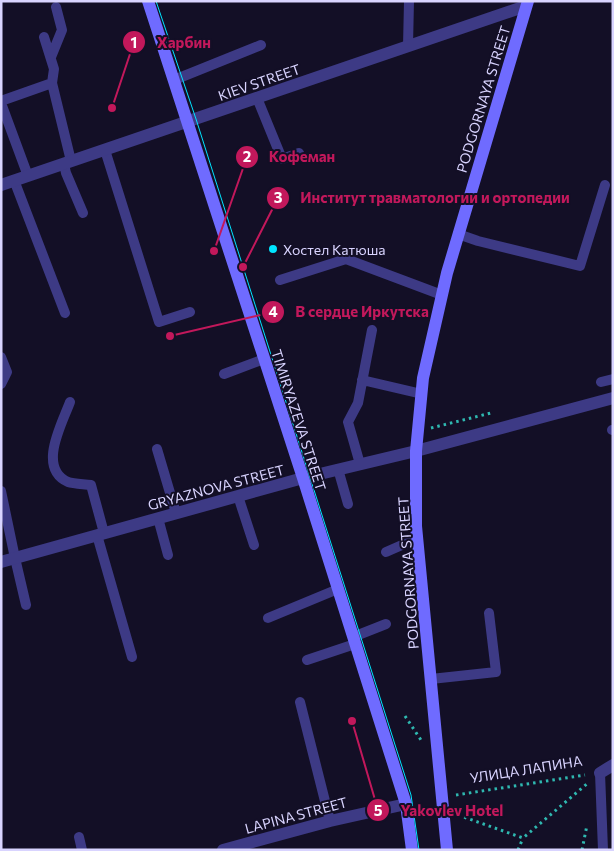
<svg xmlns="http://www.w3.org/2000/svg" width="614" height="851" viewBox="0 0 614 851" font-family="Commissioner,sans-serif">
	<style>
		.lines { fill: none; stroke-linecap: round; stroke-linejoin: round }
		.path { stroke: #2fb8b0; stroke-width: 3; stroke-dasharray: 2.5 4; stroke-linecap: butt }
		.lane { stroke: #3d3a85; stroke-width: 10 }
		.street { stroke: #3d3a85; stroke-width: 12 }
		.secondary { stroke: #6f6bff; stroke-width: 12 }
		.tram { stroke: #00e5ff; stroke-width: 1 }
		.poi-dot { fill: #00e5ff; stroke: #130f26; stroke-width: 2 }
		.labels { text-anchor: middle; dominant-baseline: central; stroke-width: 4; stroke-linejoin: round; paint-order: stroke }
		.street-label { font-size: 14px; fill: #d9d4ff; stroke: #130f26 }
		.poi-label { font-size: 14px; fill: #d9d4ff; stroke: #130f26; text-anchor: start }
		.leader { fill: none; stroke: #c2185b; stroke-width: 2 }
		.callout-dot { fill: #c2185b; stroke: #130f26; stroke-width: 2 }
		.mark-label { font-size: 15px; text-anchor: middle; font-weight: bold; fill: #fff }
		.callout-label { font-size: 15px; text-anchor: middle; font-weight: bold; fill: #c2185b; stroke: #130f26; stroke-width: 4; stroke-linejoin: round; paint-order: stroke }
	</style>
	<rect width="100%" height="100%" fill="#130f26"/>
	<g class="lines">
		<!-- path -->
		<path class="path" d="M 431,428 L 491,413
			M 405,716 L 421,740
			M 456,795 L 585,775
			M 458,815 L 523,838 L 588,783
			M 518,850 L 523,838
			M 582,850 L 587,825"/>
		<!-- lane -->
		<path class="lane" d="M 44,37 L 54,69 L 52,83 L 71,161
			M 408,46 L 409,1
			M 51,57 L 62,30 L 56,7
			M 174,80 L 261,45
			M 257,98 L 282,159 L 299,153
			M 1,101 L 52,83
			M 1,103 L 28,176
			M 105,150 L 159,322 L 190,312
			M 64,164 L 66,173 L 83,213
			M 14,180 L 65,313
			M 458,234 L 478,241 L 580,266 L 605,185
			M 280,280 L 346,259 L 442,295
			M 1,357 L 7,372 L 1,384
			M 224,374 L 264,359
			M 362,380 L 422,394
			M 601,382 L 613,379
			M 70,402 C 62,424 37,468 68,482 C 74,484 84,484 91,485 L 104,533
			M 612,430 L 613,430
			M 157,449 L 176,513
			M 360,464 L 348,422 L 358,403 L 372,330
			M 338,469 L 348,504
			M 1,491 L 15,558 L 26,605
			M 238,496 L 254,545
			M 158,518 L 168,555
			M 97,535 L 132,657
			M 386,552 L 418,538
			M 268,618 L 338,589
			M 353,637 L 386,624
			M 307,660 L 355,644
			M 431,679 L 496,672 L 489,613
			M 300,702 L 330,821
			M 600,773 L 603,850
			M 79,837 L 82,850"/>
		<!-- street -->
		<path class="street" d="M 1,185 L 526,6
			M 1,562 L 303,478 L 416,451 L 613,398
			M 600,773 L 613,765
			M 223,850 L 330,821 L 406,804"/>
		<!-- secondary -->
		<path class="secondary" d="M 148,1 L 303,478 L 406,804 L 412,850
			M 447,850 L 416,526 L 416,451 L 423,378 L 447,273 L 528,1"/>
		<!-- tram -->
		<path class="tram" d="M 156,1 L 196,119 L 411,795 L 419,850"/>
	</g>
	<!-- markers -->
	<circle class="poi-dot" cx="273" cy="249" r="5"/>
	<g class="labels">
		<!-- street labels -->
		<g class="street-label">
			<text transform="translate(259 82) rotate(-19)">KIEV STREET</text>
			<text transform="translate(483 99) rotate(-73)">PODGORNAYA STREET</text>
			<text transform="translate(299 420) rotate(72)">TIMIRYAZEVA STREET</text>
			<text transform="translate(216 487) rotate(-15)">GRYAZNOVA STREET</text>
			<text transform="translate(408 573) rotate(-94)">PODGORNAYA STREET</text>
			<text transform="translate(526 769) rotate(-9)">УЛИЦА ЛАПИНА</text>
			<text transform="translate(296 815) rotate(-15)">LAPINA STREET</text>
		</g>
		<!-- poi labels -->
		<g class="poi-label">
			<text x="283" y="249">Хостел Катюша</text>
		</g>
	</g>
	<!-- callouts -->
	<path class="leader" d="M112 108L134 42M214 251L247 157M243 267L278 198M170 336L273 312M352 721L378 810"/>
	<g class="callout-dot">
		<circle cx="112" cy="108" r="5"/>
		<circle cx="214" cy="251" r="5"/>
		<circle cx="243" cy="267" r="5"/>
		<circle cx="170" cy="336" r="5"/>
		<circle cx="352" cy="721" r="5"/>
		<circle cx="134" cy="42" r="12"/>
		<circle cx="247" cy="157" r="12"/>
		<circle cx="278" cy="198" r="12"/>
		<circle cx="273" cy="312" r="12"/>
		<circle cx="378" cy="810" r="12"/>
	</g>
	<g class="mark-label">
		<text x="134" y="48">1</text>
		<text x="247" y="162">2</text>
		<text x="278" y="203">3</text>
		<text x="273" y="317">4</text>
		<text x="378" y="816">5</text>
	</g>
	<g class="callout-label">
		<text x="184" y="48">Харбин</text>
		<text x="302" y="162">Кофеман</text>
		<text x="435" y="203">Институт травматологии и ортопедии</text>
		<text x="362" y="317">В сердце Иркутска</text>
		<text x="452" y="816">Yakovlev Hotel</text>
	</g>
	<!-- border -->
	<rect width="614" height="851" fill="none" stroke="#d9d4ff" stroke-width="5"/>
</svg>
